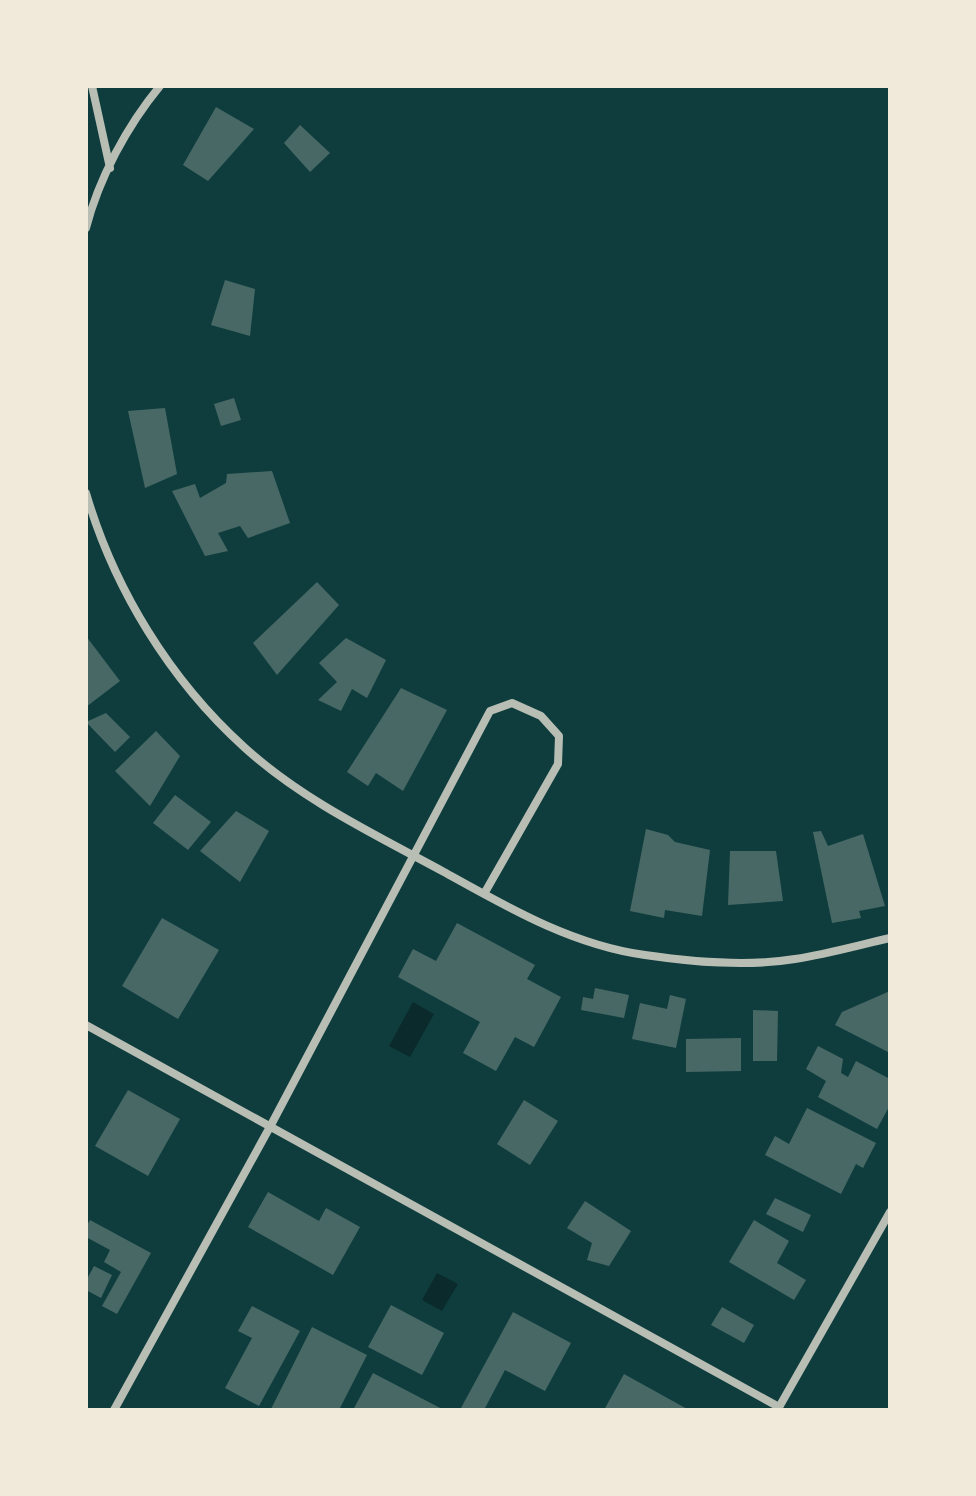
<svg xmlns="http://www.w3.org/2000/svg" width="976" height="1496" viewBox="0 0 976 1496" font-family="'Noto Serif',serif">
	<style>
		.water { fill: #0a2a2b }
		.building { fill: #486865 }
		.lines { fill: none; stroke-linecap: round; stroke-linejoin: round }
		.minor { stroke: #b8beb3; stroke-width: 8 }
	</style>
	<rect width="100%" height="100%" fill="#0f3d3e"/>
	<!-- water -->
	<path class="water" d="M 413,1002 L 434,1014 L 410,1057 L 389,1046 Z
		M 437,1273 L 458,1284 L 442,1311 L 422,1300 Z"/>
	<!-- building -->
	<path class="building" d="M 216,107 L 254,129 L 208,181 L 183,165 Z
		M 300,125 L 330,153 L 310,172 L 284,143 Z
		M 225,280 L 255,289 L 250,336 L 211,325 Z
		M 234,398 L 241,420 L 221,426 L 214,404 Z
		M 165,408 L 177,474 L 145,488 L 128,411 Z
		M 272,471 L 290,523 L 248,538 L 240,526 L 218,533 L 228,551 L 205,556 L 172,491 L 195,484 L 200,498 L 226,483 L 227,474 Z
		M 317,582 L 339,605 L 277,675 L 253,643 Z
		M 86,636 L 120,681 L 86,707 Z
		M 346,638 L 386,660 L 367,698 L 352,689 L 341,711 L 318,700 L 337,682 L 319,663 Z
		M 401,688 L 447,710 L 403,791 L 376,773 L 368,786 L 347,772 Z
		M 106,713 L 130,737 L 115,752 L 86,722 Z
		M 156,731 L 180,756 L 150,806 L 115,771 Z
		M 175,795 L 211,822 L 188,850 L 153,823 Z
		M 236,811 L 269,831 L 240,882 L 200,851 Z
		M 646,829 L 668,835 L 675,842 L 710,850 L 702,916 L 665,910 L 664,918 L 630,911 Z
		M 821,831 L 828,846 L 863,834 L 885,906 L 859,911 L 861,918 L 832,923 L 813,832 Z
		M 730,851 L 776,851 L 783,901 L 728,905 Z
		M 162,918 L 219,950 L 178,1019 L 122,986 Z
		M 457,923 L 535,965 L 527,979 L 561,997 L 534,1047 L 515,1037 L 496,1071 L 463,1053 L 480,1022 L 398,977 L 413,949 L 436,961 Z
		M 595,988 L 629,995 L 624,1018 L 581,1010 L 583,997 L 593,999 Z
		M 890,991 L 890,1053 L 835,1025 L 842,1012 Z
		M 670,995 L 686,999 L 676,1048 L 632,1039 L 640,1003 L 667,1009 Z
		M 753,1010 L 778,1011 L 777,1061 L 753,1061 Z
		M 741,1038 L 741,1071 L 686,1072 L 686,1039 Z
		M 818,1046 L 843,1059 L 841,1073 L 848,1077 L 856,1061 L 890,1079 L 890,1105 L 877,1129 L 818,1097 L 826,1081 L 806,1069 Z
		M 128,1090 L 180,1119 L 148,1176 L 95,1146 Z
		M 524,1100 L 558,1121 L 530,1165 L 497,1144 Z
		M 807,1108 L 876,1143 L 863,1168 L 856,1164 L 841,1194 L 765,1155 L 775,1136 L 789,1144 Z
		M 268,1192 L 319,1221 L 326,1208 L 360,1227 L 333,1275 L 248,1227 Z
		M 775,1198 L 811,1215 L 803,1232 L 766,1214 Z
		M 585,1201 L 631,1231 L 609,1266 L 587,1260 L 592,1243 L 567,1228 Z
		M 90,1220 L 151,1253 L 117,1314 L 102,1306 L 121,1272 L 104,1262 L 110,1250 L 86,1237 L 86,1227 Z
		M 754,1220 L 789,1241 L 777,1263 L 806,1280 L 794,1300 L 729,1262 Z
		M 94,1266 L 112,1275 L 101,1298 L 86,1290 L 86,1281 Z
		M 391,1305 L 444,1333 L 422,1375 L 368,1347 Z
		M 252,1306 L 300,1331 L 259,1406 L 225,1388 L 252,1338 L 238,1331 Z
		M 722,1307 L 754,1325 L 744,1343 L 711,1325 Z
		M 513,1312 L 571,1343 L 545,1391 L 505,1370 L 484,1410 L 465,1410 L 461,1408 Z
		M 312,1327 L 367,1355 L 339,1410 L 273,1410 L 271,1409 Z
		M 373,1373 L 444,1410 L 353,1410 Z
		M 624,1374 L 689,1410 L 604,1410 Z"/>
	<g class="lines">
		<!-- minor -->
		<path class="minor" d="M 92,86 L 110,168
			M 86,228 C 99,178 127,126 160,86
			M 86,493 C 114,589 170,680 244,747 C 302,800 376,835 444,872 C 507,907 572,945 645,955 C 693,962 746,967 795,959 C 827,954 859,945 890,938
			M 86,1025 L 779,1407
			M 778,1409 L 890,1212
			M 114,1410 L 271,1125 L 490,711 L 512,703 L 541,716 L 559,736 L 558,764 L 484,894"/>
	</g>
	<!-- border -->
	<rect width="976" height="1496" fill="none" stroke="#f1e9da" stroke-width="176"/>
</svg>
